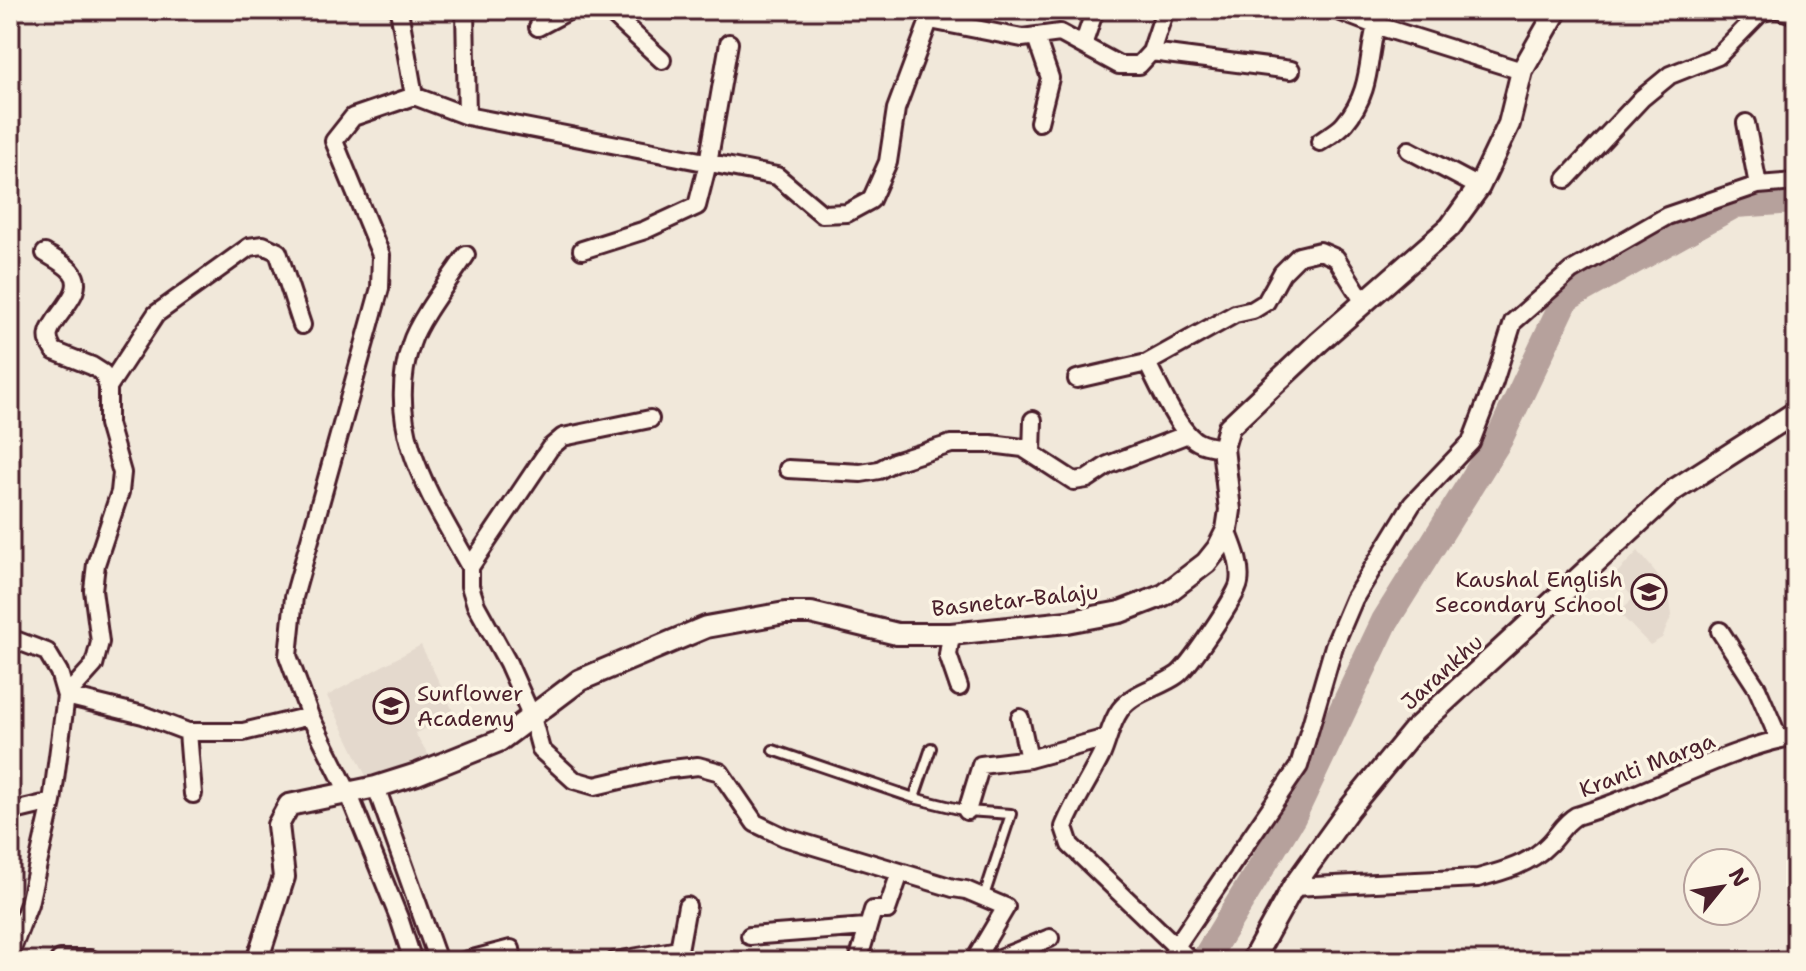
<svg xmlns="http://www.w3.org/2000/svg" width="1806" height="971" viewBox="0 0 1806 971" font-family="'Shantell Sans',sans-serif">
	<style>
		.built { fill: #e4d9cd }
		.lines { fill: none; stroke-linecap: round; stroke-linejoin: round }
		.river { stroke: #b6a19c; stroke-width: 28 }
		.service-casing { stroke: #4a1f2b; stroke-width: 14 }
		.minor-casing { stroke: #4a1f2b; stroke-width: 22 }
		.tertiary-casing { stroke: #4a1f2b; stroke-width: 26 }
		.service { stroke: #fcf5e5; stroke-width: 8 }
		.minor { stroke: #fcf5e5; stroke-width: 16 }
		.tertiary { stroke: #fcf5e5; stroke-width: 20 }
		.labels { text-anchor: middle; dominant-baseline: central; stroke-width: 7; stroke-linejoin: round; paint-order: stroke }
		.poi-label { font-size: 22px; fill: #4a1f2b; stroke: #fcf5e5; text-anchor: end }
		.street-label { font-size: 22px; fill: #4a1f2b; stroke: #fcf5e5 }
	</style>
	<rect width="100%" height="100%" fill="#f1e8da"/>
	<filter id="ink" filterUnits="userSpaceOnUse"><feTurbulence type="fractalNoise" baseFrequency=".0125" numOctaves="2"/><feDisplacementMap in="SourceGraphic" scale="16" xChannelSelector="R" yChannelSelector="G"/><feConvolveMatrix kernelMatrix="1 2 1 2 8 2 1 2 1" color-interpolation-filters="sRGB"/></filter>
	<g filter="url(#ink)">
		<!-- built -->
		<path class="built" d="M 1638,551 L 1668,587 L 1672,615 L 1662,638 L 1650,645 L 1618,612 L 1634,598 L 1614,576 Z
			M 421,645 L 456,717 L 415,733 L 431,759 L 369,782 L 327,696 Z"/>
		<g class="lines">
			<!-- river -->
			<path class="river" d="M 1204,961 L 1292,817 L 1385,621 L 1499,439 L 1566,298 L 1735,204 L 1796,200"/>
			<defs>
				<path id="service" d="M 773,750 L 914,798 L 967,811 L 1011,814 L 984,896
					M 914,798 L 931,748"/>
				<path id="minor" d="M 399,10 L 414,96
					M 465,10 L 467,116
					M 608,10 L 662,60
					M 1336,10 L 1375,25 L 1522,71
					M 1780,10 L 1796,15
					M 930,20 L 1022,38 L 1060,33 L 1119,65 L 1139,65 L 1151,52 L 1165,10
					M 538,27 L 570,10
					M 1036,37 L 1050,78 L 1039,122
					M 1083,45 L 1095,10
					M 1151,52 L 1291,70
					M 1746,123 L 1758,185
					M 1320,142 C 1328,136 1339,131 1345,123 C 1376,87 1365,49 1381,10
					M 1409,150 L 1479,187
					M 1566,179 L 1642,98 L 1670,75 L 1718,56 L 1760,13 L 1769,10
					M 582,250 L 645,230 L 697,206 L 708,163 L 729,43
					M 466,255 C 451,278 418,320 411,344 C 383,429 431,496 470,567
					M 1147,363 C 1158,383 1178,432 1198,442 C 1205,446 1216,447 1223,448
					M 1077,379 L 1147,363 L 1235,314 L 1253,310 L 1266,302 L 1282,273 L 1299,256 L 1320,251 L 1336,258 L 1365,304
					M 108,387 L 156,314 L 249,247 L 263,245 L 278,252 L 302,325
					M 650,419 L 563,437 L 550,448 L 470,567 L 470,586 L 476,605 L 508,663 L 532,717 L 541,750 L 574,780 L 595,786 L 663,770 L 698,766 L 720,772 L 755,823 L 784,837 L 953,888 L 966,890 L 1006,907 L 974,961
					M 1032,453 L 1033,420
					M 788,469 L 861,473 L 879,470 L 894,462 L 951,444 L 991,444 L 1023,448 L 1074,481 L 1087,479 L 1108,465 L 1188,434
					M 1720,631 L 1757,688 L 1779,739
					M 951,634 L 948,655 L 959,687
					M 10,638 L 47,652 L 59,672 L 66,696 L 143,715 L 188,732 L 243,732 L 310,716
					M 1020,718 L 1029,759
					M 188,732 L 193,794
					M 376,787 L 438,961
					M 967,811 L 981,765 L 1029,759 L 1106,738
					M 10,812 L 52,802
					M 1293,887 L 1478,878 C 1504,871 1530,864 1549,844 C 1559,834 1564,823 1576,816 C 1651,794 1720,750 1796,736
					M 750,936 L 866,927
					M 10,954 L 29,904 L 52,802 L 66,696 L 94,665 L 100,642 L 93,590 L 96,564 L 120,492 L 122,473 L 108,424 L 108,387 L 103,373 L 92,366 L 54,351 C 51,346 47,340 49,333 C 53,315 89,291 71,271 C 65,264 53,258 45,253
					M 413,961 L 399,918 L 348,792 L 310,716 L 288,656 L 294,597 L 380,288 L 381,255 L 334,141 L 353,117 L 414,96 L 467,116 L 777,176 L 822,214 L 847,213 L 871,200 L 888,162 L 896,109 L 933,10
					M 465,961 L 511,949 L 513,961
					M 615,961 L 679,950 L 687,906
					M 858,961 L 873,910 L 887,910 L 900,873
					M 993,961 L 1050,938
					M 1170,961 L 1177,945 L 1299,766 L 1334,646 L 1354,599 L 1412,504 L 1471,442 L 1494,382 L 1513,322 L 1571,271 L 1667,216 L 1758,185 L 1796,182
					M 1191,961 L 1070,845 L 1064,827 C 1074,802 1089,780 1101,756 C 1108,741 1110,724 1120,710 C 1134,691 1159,688 1177,675 C 1188,668 1237,596 1239,583 C 1242,565 1233,546 1227,530"/>
				<path id="tertiary" d="M 61,961 L 90,961
					M 257,961 L 284,877 L 278,825 L 289,805 L 376,787 L 417,774 L 499,741 L 580,680 L 706,627 L 785,613 L 811,613 L 897,634 L 951,634 L 1067,622 L 1120,612 L 1164,595 L 1206,563 L 1218,548 L 1227,530 L 1230,510 L 1223,448 L 1229,427 L 1319,342 L 1450,227 L 1479,187 L 1509,124 L 1522,71 L 1557,10
					M 1252,961 L 1293,887 L 1349,809 L 1414,730 L 1674,490 L 1796,412"/>
			</defs>
			<!-- service casing -->
			<use href="#service" class="service-casing"/>
			<!-- minor casing -->
			<use href="#minor" class="minor-casing"/>
			<!-- tertiary casing -->
			<use href="#tertiary" class="tertiary-casing"/>
			<!-- service -->
			<use href="#service" class="service"/>
			<!-- minor -->
			<use href="#minor" class="minor"/>
			<!-- tertiary -->
			<use href="#tertiary" class="tertiary"/>
		</g>
	</g>
	<!-- icons -->
	<defs>
		<symbol id="school-ring" viewBox="-11 -11 22 22"><circle r="9.5" fill="#fcf5e5" stroke="#4a1f2b" stroke-width="1.5"/><path d="M0-5L7-2L0 1L-7-2ZM-4 1L0 2.5L4 1V4Q0 6-4 4Z" fill="#4a1f2b"/></symbol>
	</defs>
	<g fill-rule="evenodd">
		<use href="#school-ring" x="1629" y="572" width="40" height="40"/>
		<use href="#school-ring" x="371" y="686" width="40" height="40"/>
	</g>
	<g class="labels">
		<!-- poi labels -->
		<g class="poi-label">
			<text x="1623" y="579">Kaushal English<tspan x="1623" dy="25">Secondary School</tspan></text>
			<text x="417" y="693" text-anchor="start">Sunflower<tspan x="417" dy="25">Academy</tspan></text>
		</g>
		<!-- street labels -->
		<g class="street-label">
			<text transform="translate(1015 600) rotate(-6)">Basnetar-Balaju</text>
			<text transform="translate(1442 672) rotate(-42)">Jarankhu</text>
			<text transform="translate(1647 765) rotate(-21)">Kranti Marga</text>
		</g>
	</g>
	<!-- margin -->
	<rect width="1806" height="971" fill="none" stroke="#fcf5e5" stroke-width="40"/>
	<rect x="20" y="20" width="1766" height="931" fill="none" stroke="#4a1f2b" stroke-width="3" filter="url(#ink)"/>
	<!-- north arrow -->
	<g transform="translate(1722 887) rotate(60)"><circle r="38" fill="#fcf5e5" stroke="#b59f9b" stroke-width="2"/>
	<path d="M0-6L14 30L0 20L-14 30Z" fill="#4a1f2b"/>
	<text y="-12" font-size="22" font-weight="bold" text-anchor="middle" fill="#4a1f2b">N</text>
	</g>
</svg>
